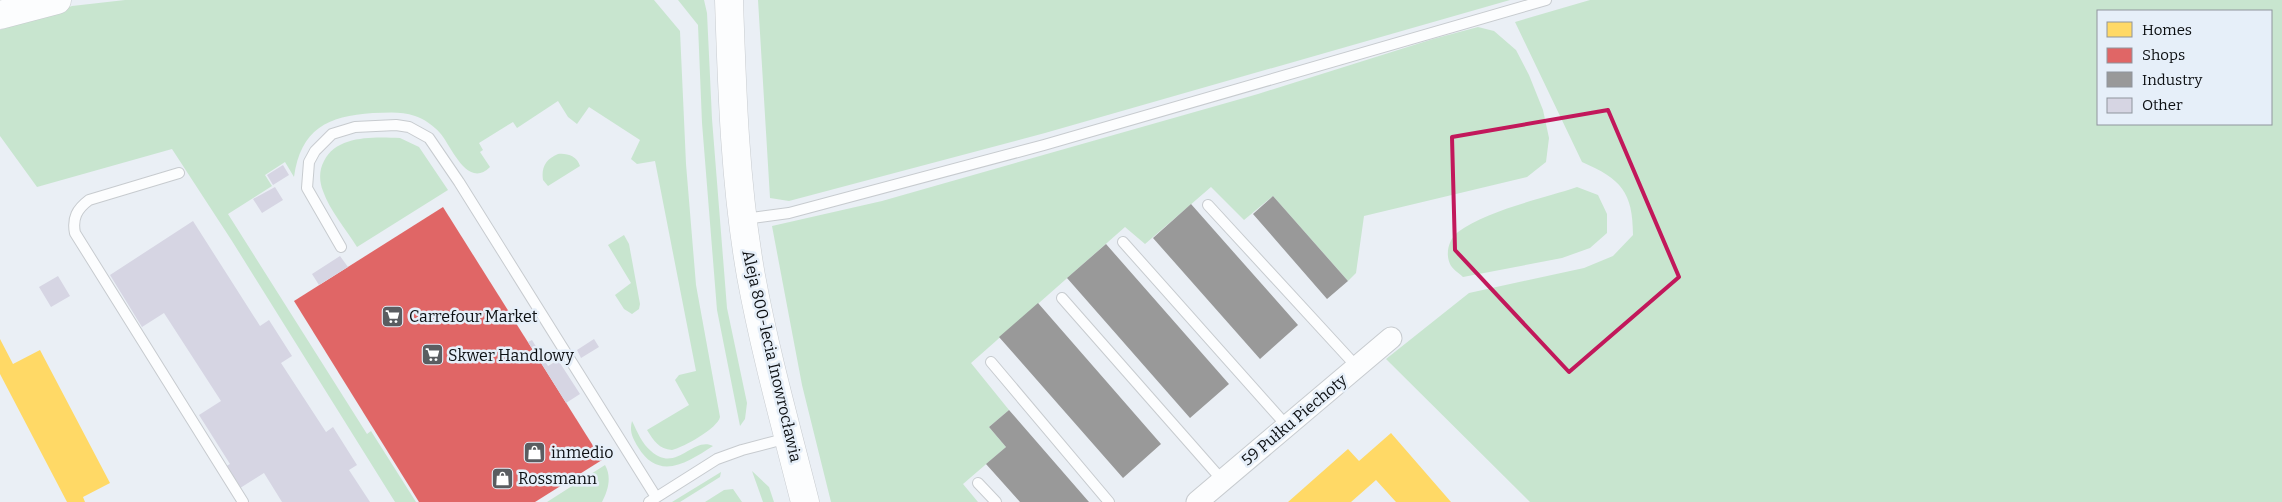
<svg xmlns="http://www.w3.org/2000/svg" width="2282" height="502" viewBox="0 0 2282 502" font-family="Bitter,serif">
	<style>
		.green { fill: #c8e5cf; fill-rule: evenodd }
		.homes { fill: #ffd966 }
		.shops { fill: #e06666 }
		.industry { fill: #999 }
		.building { fill: #d6d5e3 }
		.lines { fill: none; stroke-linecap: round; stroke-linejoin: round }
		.lane-casing { stroke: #c7cbcf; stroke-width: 12 }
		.street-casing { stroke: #c7cbcf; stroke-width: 23 }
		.secondary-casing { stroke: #c7cbcf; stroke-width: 29 }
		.lane { stroke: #fcfdfe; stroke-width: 10 }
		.street { stroke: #fcfdfe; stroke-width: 21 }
		.secondary { stroke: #fcfdfe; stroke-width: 28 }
		.marked { fill: none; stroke: #c2185b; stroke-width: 4; stroke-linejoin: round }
		.labels { text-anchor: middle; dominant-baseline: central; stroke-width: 5; stroke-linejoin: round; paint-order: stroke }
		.poi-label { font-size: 16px; fill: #0c0f12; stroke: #e6eff9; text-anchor: start }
		.street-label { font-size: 16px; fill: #0c0f12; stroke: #e6eff9 }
	</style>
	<rect width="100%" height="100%" fill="#eaeff5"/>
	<!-- green -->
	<path class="green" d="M 125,0 L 654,0 L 680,31 L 686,164 L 696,285 L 720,417 C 718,428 684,447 672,450 C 659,449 654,441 647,430 L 689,405 L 675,380 L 679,375 L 696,371 L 655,161 L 637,164 L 631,159 L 640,140 L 589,107 L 577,124 L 568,117 L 558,101 L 517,128 L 513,122 L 479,143 L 483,150 L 480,152 L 490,167 C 467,190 451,145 440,133 C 433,125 424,119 415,116 C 401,111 387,113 373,113 C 327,116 301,129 294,177 L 285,162 L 265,175 L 272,186 L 228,214 L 367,434 L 371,431 L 416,502 L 395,502 L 232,241 L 172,149 L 37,187 L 0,136 L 0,30 L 72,6 Z
		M 678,0 L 704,0 L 707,13 L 712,119 L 727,308 L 747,403 L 745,419 L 740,426 L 717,310 L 702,123 L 698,25 Z
		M 758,0 L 1510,0 L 1045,133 L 789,201 L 770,198 Z
		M 1590,0 L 2282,0 L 2282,502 L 1530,502 L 1386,359 L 1469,293 L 1584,268 L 1613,256 L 1633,235 C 1633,192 1621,179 1582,162 L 1515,22 ZM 2098,11 L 2271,11 L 2271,124 L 2098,124 Z
		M 1478,27 L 1494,31 L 1516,50 L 1529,75 L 1543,110 L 1549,138 L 1546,162 L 1527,177 L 1364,216 L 1356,273 L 1348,281 L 1273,196 L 1244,220 L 1211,187 L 1145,244 L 1125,227 L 971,363 L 1009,410 L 989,427 L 1006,447 L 963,484 L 978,502 L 831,502 L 802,385 L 772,226 L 882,201 L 1258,94 L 1433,39 Z
		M 400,138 L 419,147 L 448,190 L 357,247 C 346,229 330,211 323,191 C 319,181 319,170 324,161 C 337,135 374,137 400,138 Z
		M 558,154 C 567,153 577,156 580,166 L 548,186 L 543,180 C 541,167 546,159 558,154 Z
		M 1577,187 L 1598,195 L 1607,214 L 1607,233 L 1590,248 L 1562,258 L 1463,277 C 1459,273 1452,269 1450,264 C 1445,253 1449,239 1458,232 C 1487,210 1542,199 1577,187 Z
		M 624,235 L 629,244 L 640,304 L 639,309 L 632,314 L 624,309 L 615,295 L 631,283 L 608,245 Z
		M 632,421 C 637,431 642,444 651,451 C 676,474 693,436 713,446 C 688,462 659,482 638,447 C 633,438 629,432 632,421 Z
		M 605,465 C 612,477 608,491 602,502 L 547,502 Z
		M 752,471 L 769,487 L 774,502 L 763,502 Z
		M 721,472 L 720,477 L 680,502 L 672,502 Z
		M 733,489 L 742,502 L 705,502 L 724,490 Z"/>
	<!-- homes -->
	<path class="homes" d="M 0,339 L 13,364 L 40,350 L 110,483 L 83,497 L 85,502 L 67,502 L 0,374 Z
		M 1391,433 L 1451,502 L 1396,502 L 1376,480 L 1351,502 L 1288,502 L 1348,449 L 1359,461 Z"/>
	<!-- shops -->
	<path class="shops" d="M 443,207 L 602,460 L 535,502 L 419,502 L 294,301 Z"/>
	<!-- industry -->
	<path class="industry" d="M 1273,196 L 1348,281 L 1327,299 L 1253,214 Z
		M 1191,204 L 1298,325 L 1260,359 L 1153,238 Z
		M 1106,244 L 1229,384 L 1190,418 L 1067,278 Z
		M 1038,303 L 1161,444 L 1123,478 L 999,337 Z
		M 1009,410 L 1089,502 L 1020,502 L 986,464 L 1006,447 L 989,427 Z"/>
	<!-- building -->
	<path class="building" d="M 283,165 L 289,175 L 273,185 L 267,175 Z
		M 275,187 L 283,200 L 262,213 L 253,199 Z
		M 193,221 L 260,326 L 269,320 L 292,356 L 281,363 L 326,432 L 333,427 L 357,465 L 349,470 L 370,502 L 282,502 L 264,473 L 237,490 L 223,468 L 230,464 L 199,415 L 221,401 L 164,313 L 142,327 L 110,275 Z
		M 340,256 L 348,267 L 319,285 L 312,274 Z
		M 58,276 L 70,296 L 51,307 L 39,287 Z
		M 594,339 L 599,347 L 581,358 L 577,350 Z
		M 532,340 L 548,366 L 558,360 L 580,394 L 566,403 L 528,342 Z"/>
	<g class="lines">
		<defs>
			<path id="lane" d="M 179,173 L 89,200 C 77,209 72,218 75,233 L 243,502
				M 1208,205 L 1357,367
				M 744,219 L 789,213 L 1044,145 L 1546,0
				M 1123,242 L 1287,426
				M 341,247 L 307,188 L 309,162 L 315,151 L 332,134 L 355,127 L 396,125 L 409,127 L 429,138 L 459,182 L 656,497
				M 1062,298 L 1223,481
				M 991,362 L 1109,502
				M 978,483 L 996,502
				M 649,502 L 717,459 L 742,450 L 788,438"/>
			<path id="street" d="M 1197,502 L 1391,338"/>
			<path id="secondary" d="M 729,0 C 732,92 735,185 751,276 C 765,352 786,427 805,502
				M 0,15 L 57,0"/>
		</defs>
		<!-- lane casing -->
		<use href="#lane" class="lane-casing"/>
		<!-- street casing -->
		<use href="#street" class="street-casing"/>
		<!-- secondary casing -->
		<use href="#secondary" class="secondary-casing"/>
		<!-- lane -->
		<use href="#lane" class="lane"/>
		<!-- street -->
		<use href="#street" class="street"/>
		<!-- secondary -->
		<use href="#secondary" class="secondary"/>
	</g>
	<!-- marked area -->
	<path class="marked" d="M 1608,110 L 1679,277 L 1569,372 L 1455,250 L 1452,137 Z"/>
	<!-- icons -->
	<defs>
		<symbol id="supermarket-square" viewBox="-11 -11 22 22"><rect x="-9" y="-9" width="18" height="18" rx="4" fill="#5a5d61" stroke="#e6eff9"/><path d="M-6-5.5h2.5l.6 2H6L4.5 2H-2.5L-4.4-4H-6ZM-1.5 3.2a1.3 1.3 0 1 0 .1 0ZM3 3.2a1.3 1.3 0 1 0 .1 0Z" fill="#fff"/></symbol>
		<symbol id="shop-square" viewBox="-11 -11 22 22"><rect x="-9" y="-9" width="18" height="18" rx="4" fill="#5a5d61" stroke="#e6eff9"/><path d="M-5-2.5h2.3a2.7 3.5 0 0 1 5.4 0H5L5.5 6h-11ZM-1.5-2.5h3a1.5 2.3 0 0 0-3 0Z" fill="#fff"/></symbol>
	</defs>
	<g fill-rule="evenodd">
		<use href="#supermarket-square" x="380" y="304" width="25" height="25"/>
		<use href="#supermarket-square" x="420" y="342" width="25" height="25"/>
		<use href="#shop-square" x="522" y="440" width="25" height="25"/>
		<use href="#shop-square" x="490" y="466" width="25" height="25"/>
	</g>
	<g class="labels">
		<!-- poi labels -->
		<g class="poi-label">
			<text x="409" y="316">Carrefour Market</text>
			<text x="448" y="355">Skwer Handlowy</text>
			<text x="551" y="452">inmedio</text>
			<text x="518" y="478">Rossmann</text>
		</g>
		<!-- street labels -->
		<g class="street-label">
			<text transform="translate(772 356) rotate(77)">Aleja 800-lecia Inowrocławia</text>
			<text transform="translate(1294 420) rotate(-40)">59 Pułku Piechoty</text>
		</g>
	</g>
	<!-- legend -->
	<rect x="2097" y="10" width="175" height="115" fill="#e6eff9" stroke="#8f959d"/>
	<rect x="2107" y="22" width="25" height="15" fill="#ffd966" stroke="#8f959d"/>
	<text x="2142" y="35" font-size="15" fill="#0c0f12">Homes</text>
	<rect x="2107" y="48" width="25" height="15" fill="#e06666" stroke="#8f959d"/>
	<text x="2142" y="60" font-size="15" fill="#0c0f12">Shops</text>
	<rect x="2107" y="72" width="25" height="15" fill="#999999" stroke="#8f959d"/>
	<text x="2142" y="85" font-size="15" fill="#0c0f12">Industry</text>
	<rect x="2107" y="98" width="25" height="15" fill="#d6d5e3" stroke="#8f959d"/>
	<text x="2142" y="110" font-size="15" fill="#0c0f12">Other</text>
</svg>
